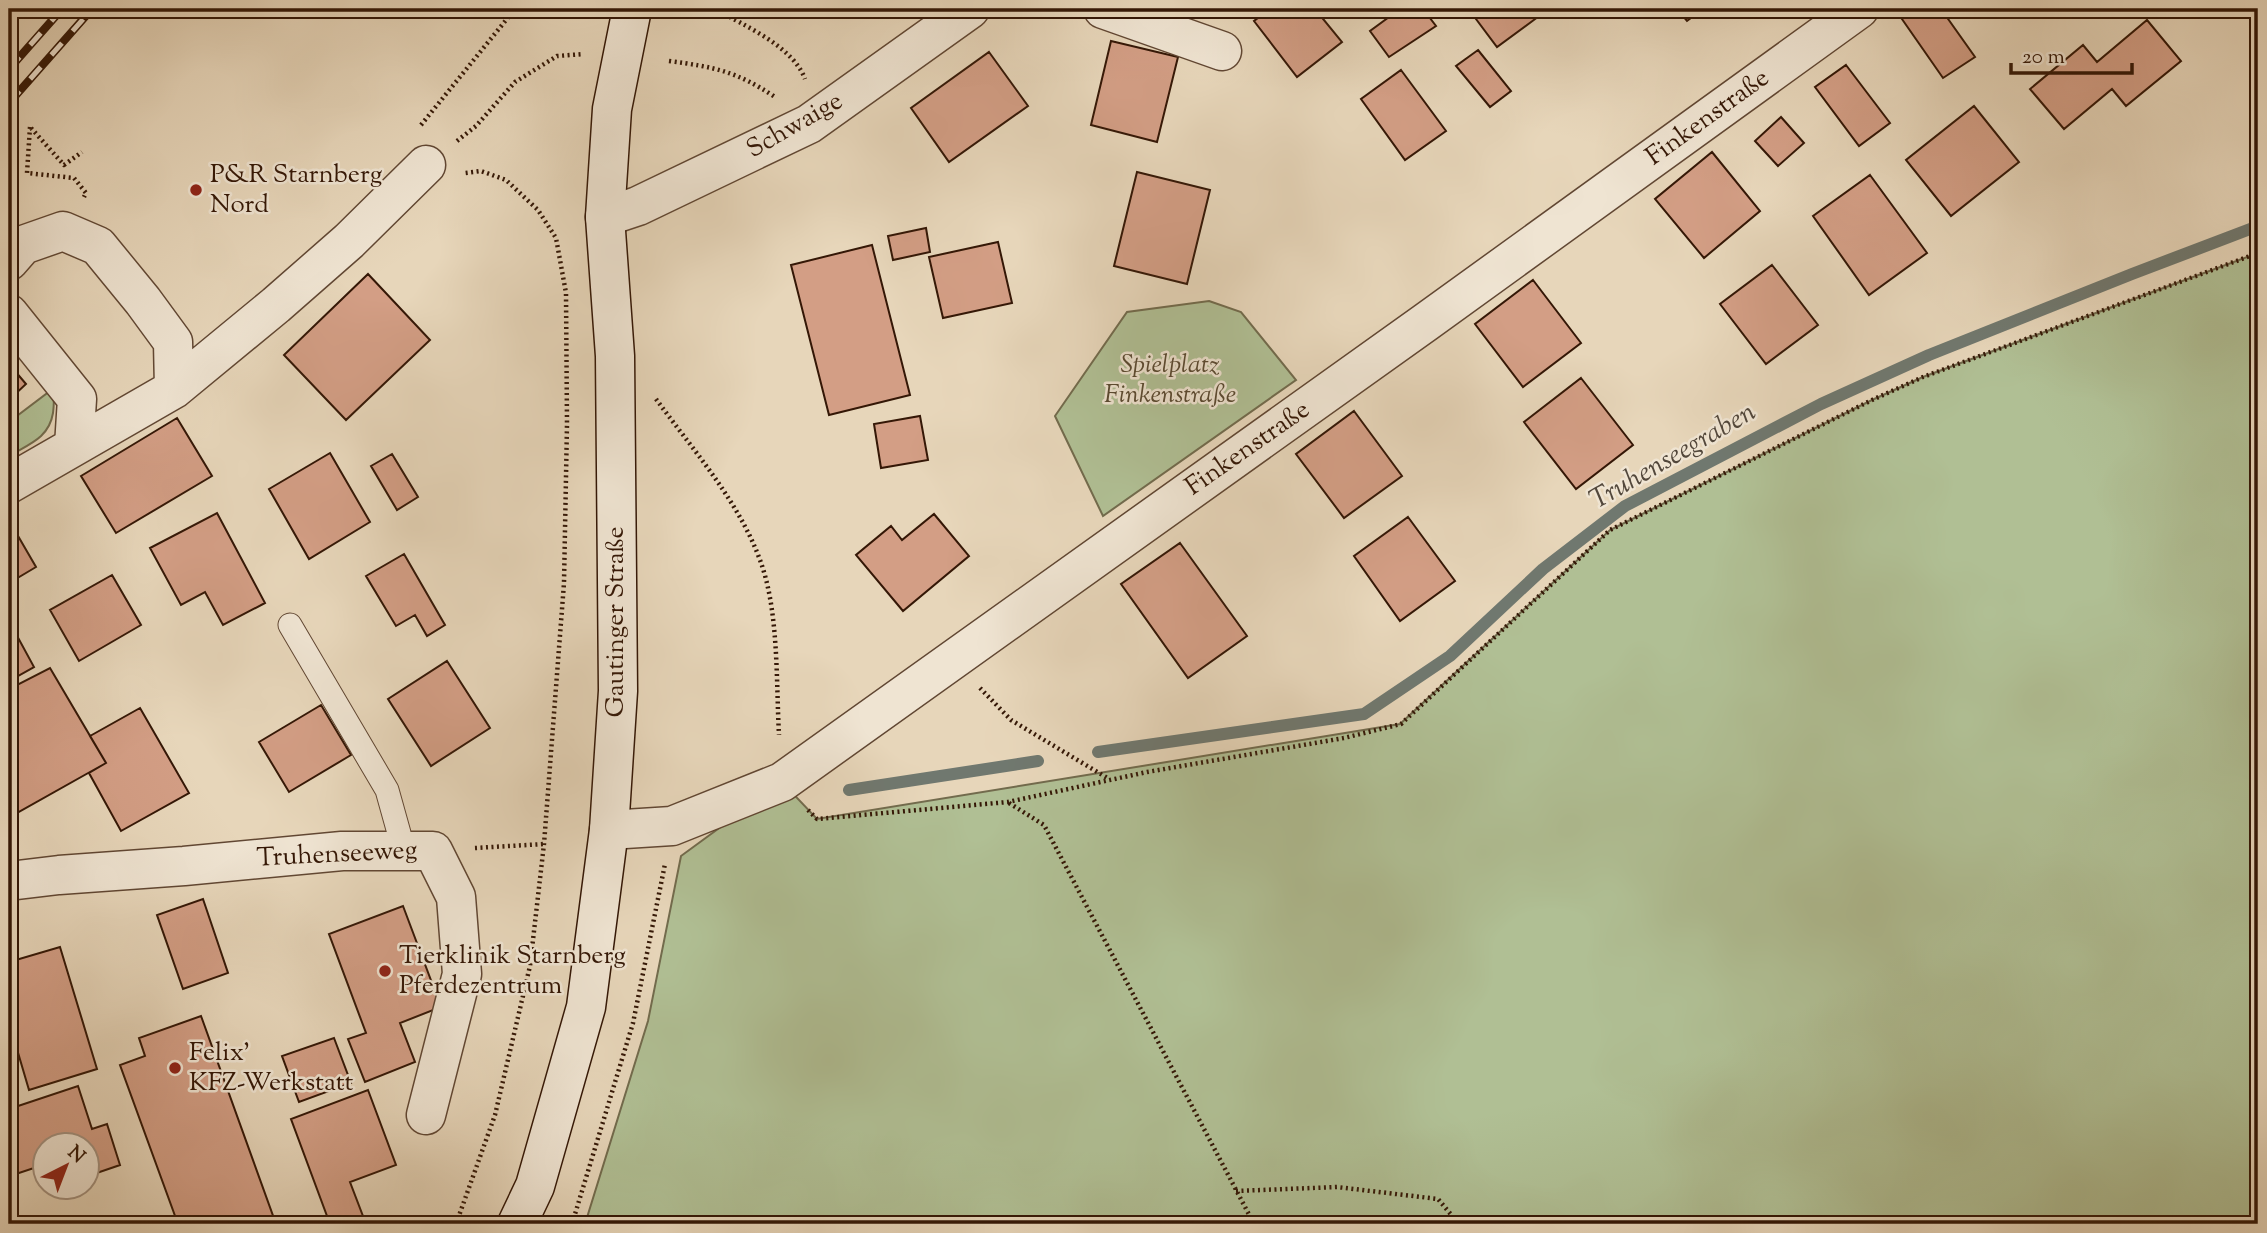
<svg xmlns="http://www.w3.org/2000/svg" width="2267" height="1233" viewBox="0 0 2267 1233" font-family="'Sorts Mill Goudy',serif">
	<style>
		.green { fill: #b0bf94; stroke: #726b4d; stroke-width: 2 }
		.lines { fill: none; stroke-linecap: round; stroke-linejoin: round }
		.stream { stroke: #70786f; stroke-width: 12 }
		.building { fill: #d39e85; stroke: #341706; stroke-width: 2 }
		.lane-casing { stroke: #614733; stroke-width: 25 }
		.street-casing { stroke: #614733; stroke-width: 41 }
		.secondary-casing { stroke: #341706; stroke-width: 41 }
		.path { stroke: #341706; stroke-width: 4.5; stroke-dasharray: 2 3.5; stroke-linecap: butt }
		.lane { stroke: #efe4d2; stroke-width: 23 }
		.street { stroke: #efe4d2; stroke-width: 38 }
		.secondary { stroke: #efe4d2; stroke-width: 38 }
		.rail-casing { stroke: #341706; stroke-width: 8 }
		.rail { stroke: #efe4d2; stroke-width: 5; stroke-dasharray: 16; stroke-linecap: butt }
		.poi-dot { fill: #8f2418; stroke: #efe4d2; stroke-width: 2.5 }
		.labels { text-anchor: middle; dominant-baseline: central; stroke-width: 5; stroke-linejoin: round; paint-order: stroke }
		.street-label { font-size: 26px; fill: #341706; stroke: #efe4d2 }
		.poi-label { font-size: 26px; fill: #341706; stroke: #efe4d2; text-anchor: start }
		.park-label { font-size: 26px; font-style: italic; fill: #594931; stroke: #efe4d2 }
		.water-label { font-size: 28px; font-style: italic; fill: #52473b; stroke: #efe4d2 }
	</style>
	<rect width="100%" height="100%" fill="#e7d6ba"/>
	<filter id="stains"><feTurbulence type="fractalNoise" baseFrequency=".00286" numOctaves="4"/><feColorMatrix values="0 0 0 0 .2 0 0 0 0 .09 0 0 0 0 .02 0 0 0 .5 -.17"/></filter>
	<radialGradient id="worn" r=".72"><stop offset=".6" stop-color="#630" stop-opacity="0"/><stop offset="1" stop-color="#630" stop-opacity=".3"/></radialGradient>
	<!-- green -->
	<path class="green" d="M 2258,253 L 2258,1224 L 585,1224 L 648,1021 L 681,856 L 782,782 L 817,819 L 1400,724 L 1610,530 L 1872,400 L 1923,377 Z
		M 1209,301 L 1241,312 L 1296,380 L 1103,516 L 1055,416 L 1127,312 Z
		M 50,391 C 55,398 54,404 53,413 C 49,438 29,444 9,456 L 9,422 Z"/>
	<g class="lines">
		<!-- stream -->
		<path class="stream" d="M 1098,752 L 1364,714 L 1450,656 L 1543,569 L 1625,506 L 1821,404 L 1929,355 L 2132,274 L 2258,226
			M 849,790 L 1038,761"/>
	</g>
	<!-- building -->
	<path class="building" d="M 1270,9 L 1315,9 L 1342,42 L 1297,77 L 1254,21 Z
		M 1400,9 L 1423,9 L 1436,26 L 1389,57 L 1370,31 Z
		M 1481,9 L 1544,9 L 1546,11 L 1497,47 L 1473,15 Z
		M 1677,9 L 1703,9 L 1687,21 Z
		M 1895,9 L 1941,9 L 1975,57 L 1943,78 Z
		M 2147,20 L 2181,61 L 2126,106 L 2112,89 L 2064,129 L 2030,89 L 2083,45 L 2097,62 Z
		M 1111,41 L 1178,57 L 1157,142 L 1091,125 Z
		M 1478,50 L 1511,91 L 1490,107 L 1456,66 Z
		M 989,52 L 1028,106 L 949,162 L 911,108 Z
		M 1846,65 L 1890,123 L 1859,146 L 1815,87 Z
		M 1401,70 L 1446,131 L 1405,160 L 1361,99 Z
		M 1974,106 L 2019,162 L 1951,216 L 1906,160 Z
		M 1781,117 L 1804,143 L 1778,166 L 1755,141 Z
		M 1712,152 L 1760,211 L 1704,258 L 1655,199 Z
		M 1137,172 L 1210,190 L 1187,284 L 1114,266 Z
		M 1870,175 L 1927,253 L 1869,295 L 1813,216 Z
		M 926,228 L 930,252 L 893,260 L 888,236 Z
		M 998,242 L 1012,303 L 943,318 L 929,257 Z
		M 872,245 L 910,395 L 829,415 L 791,265 Z
		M 1772,265 L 1818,325 L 1766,364 L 1720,304 Z
		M 368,274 L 430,340 L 346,420 L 284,355 Z
		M 1533,280 L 1581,343 L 1523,387 L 1475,324 Z
		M 9,364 L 26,384 L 9,400 Z
		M 1581,378 L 1633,445 L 1576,489 L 1524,422 Z
		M 1354,411 L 1402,476 L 1344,518 L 1296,454 Z
		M 920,416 L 928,460 L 881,468 L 874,424 Z
		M 177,418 L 212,476 L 116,533 L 81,476 Z
		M 330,453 L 370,522 L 309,559 L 269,489 Z
		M 392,454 L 418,497 L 397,510 L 371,466 Z
		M 217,513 L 265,603 L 223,625 L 205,592 L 181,605 L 150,548 Z
		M 934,514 L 969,556 L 903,611 L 856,555 L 891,526 L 902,540 Z
		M 1408,517 L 1455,581 L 1400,621 L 1354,556 Z
		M 14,529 L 36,567 L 9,583 L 9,532 Z
		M 1180,543 L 1247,636 L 1188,678 L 1121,584 Z
		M 404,554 L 445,625 L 427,636 L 415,615 L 396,626 L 366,576 Z
		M 112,575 L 141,625 L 79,661 L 50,610 Z
		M 9,621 L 34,667 L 9,681 Z
		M 447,661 L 490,728 L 431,766 L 388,699 Z
		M 50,668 L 106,763 L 15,814 L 9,801 L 9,689 Z
		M 321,705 L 351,755 L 289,792 L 259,742 Z
		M 140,708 L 189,793 L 121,831 L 89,773 L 106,763 L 90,736 Z
		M 203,899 L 228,973 L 183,989 L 157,915 Z
		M 403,906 L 441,1007 L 400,1023 L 415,1062 L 365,1082 L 348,1039 L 366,1033 L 329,934 Z
		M 60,947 L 97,1069 L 29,1090 L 9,1022 L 9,962 Z
		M 201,1016 L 276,1224 L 178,1224 L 120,1065 L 145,1056 L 139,1038 Z
		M 334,1038 L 351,1083 L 299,1102 L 282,1056 Z
		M 78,1086 L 92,1129 L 107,1124 L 120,1165 L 91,1175 L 88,1164 L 88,1146 L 46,1146 L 46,1164 L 16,1174 L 9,1153 L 9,1109 Z
		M 368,1090 L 396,1165 L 350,1182 L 366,1224 L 330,1224 L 291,1119 Z"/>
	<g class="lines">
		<defs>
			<path id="lane" d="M 290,625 L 387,790 L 399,833 L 398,851"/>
			<path id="street" d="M 1103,9 L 1222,51
				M 605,217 L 638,206 L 809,124 L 970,9
				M 9,261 L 23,245 L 63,231 L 98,246 L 143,301 L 173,342 L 174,389
				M 9,314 L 77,399 L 74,446
				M 9,484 L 174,389 L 276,305 L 349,241 L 426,165
				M 609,830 L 672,826 L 782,782 L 1426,322 L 1859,9
				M 9,881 L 59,875 L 184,866 L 342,851 L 433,851 L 456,897 L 462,974 L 426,1115"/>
			<path id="secondary" d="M 517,1224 L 535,1186 L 586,1007 L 609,830 L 618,691 L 615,356 L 605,217 L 612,109 L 632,9"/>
		</defs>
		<!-- lane casing -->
		<use href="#lane" class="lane-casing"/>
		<!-- street casing -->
		<use href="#street" class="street-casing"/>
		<!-- secondary casing -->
		<use href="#secondary" class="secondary-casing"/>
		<!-- path -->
		<path class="path" d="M 715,9 C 743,25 793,46 805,79
			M 669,61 C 714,67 736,71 775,97
			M 421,125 L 515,9
			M 30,127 L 27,173 L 74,178 L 86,193 L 84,197
			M 31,128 L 64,165 L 82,152
			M 457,141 L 476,126 L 515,82 L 557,56 L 584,54
			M 656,399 C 693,450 738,500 760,560 C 779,611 776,680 779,735
			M 980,688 L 1011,720 L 1109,779
			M 1009,803 L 1044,825 L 1254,1224
			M 808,810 L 817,819 L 1008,802 L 1147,772 L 1344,738 L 1401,724 L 1610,530 L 1872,400 L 1923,377 L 2258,253
			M 475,848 L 544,844
			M 1236,1191 L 1337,1187 L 1438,1199 L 1459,1224
			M 456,1224 L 495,1115 L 530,966 L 544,844 L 564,583 L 567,424 L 566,293 L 556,238 L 538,210 L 506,180 L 481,171 L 465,173
			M 572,1224 L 633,1023 L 665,864"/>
		<!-- lane -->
		<use href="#lane" class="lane"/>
		<!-- street -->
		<use href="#street" class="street"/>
		<!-- secondary -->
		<use href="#secondary" class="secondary"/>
		<defs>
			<path id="rail" d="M 9,69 L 62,9
				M 9,103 L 92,9"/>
		</defs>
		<!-- rail casing -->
		<use href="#rail" class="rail-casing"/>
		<!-- rail -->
		<use href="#rail" class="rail"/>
	</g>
	<!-- markers -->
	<g class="poi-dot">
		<circle cx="196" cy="190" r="7"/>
		<circle cx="385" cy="971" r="7"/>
		<circle cx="175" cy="1068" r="7"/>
	</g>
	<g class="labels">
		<!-- street labels -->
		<g class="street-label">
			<text transform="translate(1708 118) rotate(-36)">Finkenstraße</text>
			<text transform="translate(795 126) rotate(-30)">Schwaige</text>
			<text transform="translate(1248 449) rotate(-35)">Finkenstraße</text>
			<text transform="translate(616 622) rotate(-90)">Gautinger Straße</text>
			<text transform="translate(337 855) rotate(-3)">Truhenseeweg</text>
		</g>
		<!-- poi labels -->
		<g class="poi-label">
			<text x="210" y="175">P&amp;R Starnberg<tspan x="210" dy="30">Nord</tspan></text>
			<text x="399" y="956">Tierklinik Starnberg<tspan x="399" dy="30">Pferdezentrum</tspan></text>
			<text x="189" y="1053">Felix'<tspan x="189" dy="30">KFZ-Werkstatt</tspan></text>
		</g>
		<!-- park labels -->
		<g class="park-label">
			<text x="1170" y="365">Spielplatz<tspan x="1170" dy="30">Finkenstraße</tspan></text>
		</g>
		<!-- water labels -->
		<g class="water-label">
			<text transform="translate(1673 457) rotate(-30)">Truhenseegraben</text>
		</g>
	</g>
	<!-- margin -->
	<rect width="2267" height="1233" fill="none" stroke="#e7d6ba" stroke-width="35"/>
	<rect x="10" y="10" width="2246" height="1212" fill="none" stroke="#341706" stroke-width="3.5"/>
	<rect x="18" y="18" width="2232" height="1198" fill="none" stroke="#341706" stroke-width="2"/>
	<!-- north arrow -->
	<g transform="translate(66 1166) rotate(42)"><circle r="33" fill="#efe4d2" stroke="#a49280" stroke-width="2"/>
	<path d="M0-5L12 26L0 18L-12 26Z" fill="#8f2418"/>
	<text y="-10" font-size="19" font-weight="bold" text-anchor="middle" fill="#341706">N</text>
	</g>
	<!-- scale -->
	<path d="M2011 63v10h121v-10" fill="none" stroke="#341706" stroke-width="3.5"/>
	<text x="2022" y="63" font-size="21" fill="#341706" stroke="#efe4d2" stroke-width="5" paint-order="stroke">20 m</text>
	<rect width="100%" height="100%" filter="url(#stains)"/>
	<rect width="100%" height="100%" fill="url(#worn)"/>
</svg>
